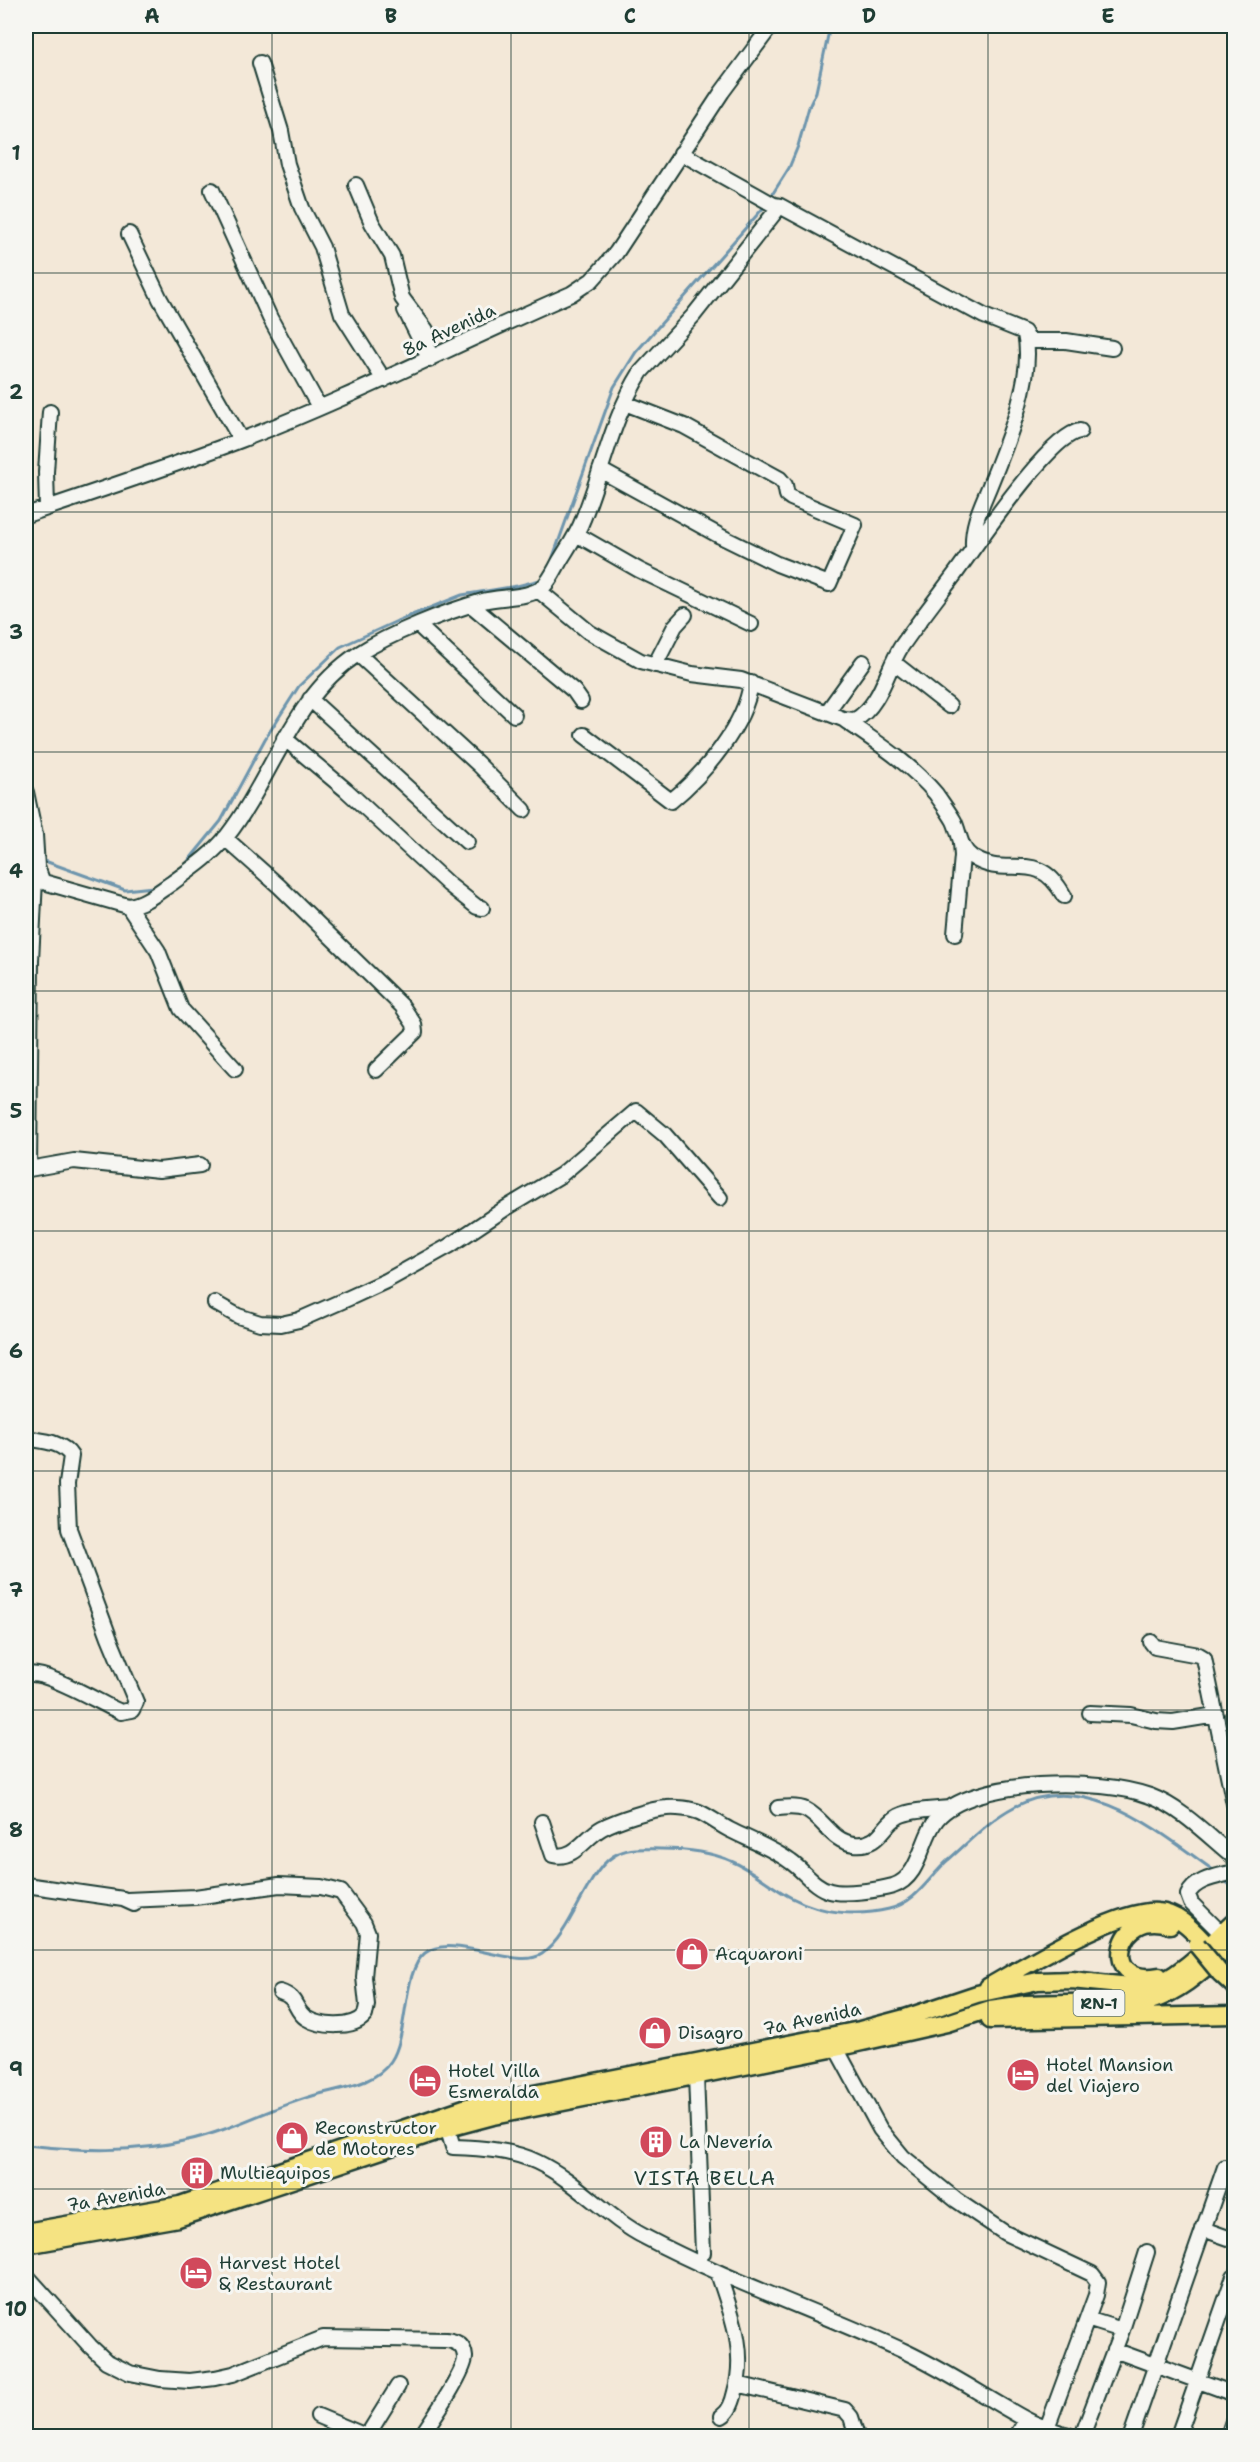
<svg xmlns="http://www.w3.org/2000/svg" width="1260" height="2462" viewBox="0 0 1260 2462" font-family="'Shantell Sans',sans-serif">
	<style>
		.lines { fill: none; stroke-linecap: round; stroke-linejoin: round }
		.stream { stroke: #6d95ad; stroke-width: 3 }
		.minor-casing { stroke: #1f3d34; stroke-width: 18 }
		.major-casing { stroke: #1f3d34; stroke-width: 21 }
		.minor { stroke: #f6f6f2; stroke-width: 14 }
		.major { stroke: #f5e382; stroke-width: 16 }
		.major-bridge-casing { stroke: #1f3d34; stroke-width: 21; stroke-linecap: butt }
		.major-bridge { stroke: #f5e382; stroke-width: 16 }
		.grid { fill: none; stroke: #1f3d34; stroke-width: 1.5; stroke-opacity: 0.55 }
		.labels { text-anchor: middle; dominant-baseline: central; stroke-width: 6; stroke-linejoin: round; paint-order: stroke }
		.shield { fill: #f6f6f2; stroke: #60746d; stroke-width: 1.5 }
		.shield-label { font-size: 16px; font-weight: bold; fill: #1f3d34 }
		.street-label { font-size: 18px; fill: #1f3d34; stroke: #f6f6f2 }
		.poi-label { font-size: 18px; fill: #1f3d34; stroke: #f6f6f2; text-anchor: start }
		.neighbourhood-label { font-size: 20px; letter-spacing: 1.5px; fill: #1f3d34; stroke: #f6f6f2 }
		.neatline { fill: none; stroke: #1f3d34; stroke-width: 2 }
		.grid-label { font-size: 20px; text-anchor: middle; font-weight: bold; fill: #1f3d34 }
	</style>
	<rect width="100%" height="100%" fill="#f3e8d8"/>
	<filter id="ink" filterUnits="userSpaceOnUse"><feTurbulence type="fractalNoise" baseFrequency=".0167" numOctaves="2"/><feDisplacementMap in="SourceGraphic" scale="12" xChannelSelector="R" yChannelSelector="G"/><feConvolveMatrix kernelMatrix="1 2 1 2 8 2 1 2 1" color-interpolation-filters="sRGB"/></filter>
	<g filter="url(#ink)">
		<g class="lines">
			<!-- stream -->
			<path class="stream" d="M 770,198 L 789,168 L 798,146 L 809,107 L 816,92 L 830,26
				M 549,568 L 614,387 L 636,352 L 765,206
				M 26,856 L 33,858
				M 42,860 L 125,890 L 153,887 L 185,865 L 221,821 L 265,739 L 299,686 L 340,647 L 397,621 L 462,595 L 517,586 L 544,579
				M 1225,1881 L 1234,1888
				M 26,2145 C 81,2151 134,2153 188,2140 C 230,2131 268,2109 309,2097 C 336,2088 374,2087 391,2061 C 409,2034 402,1971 425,1953 C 453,1932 517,1971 542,1954 C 575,1931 586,1867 619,1853 C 632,1847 648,1849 661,1849 C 685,1849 709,1851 731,1861 C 753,1870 771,1887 792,1898 C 821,1913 856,1917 889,1909 C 917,1902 928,1878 948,1860 C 969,1842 989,1820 1014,1807 C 1086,1769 1158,1831 1213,1870"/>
			<defs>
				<path id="minor" d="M 260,63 L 281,131 L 287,164 L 302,208 L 322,247 L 342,314 L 384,380
					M 681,153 L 774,205 L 780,206 L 984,316 L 1024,332 L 1029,341 L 1066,341 L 1112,348
					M 356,185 L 372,223 L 392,256 L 402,298 L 426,330 L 429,360
					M 212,190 L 270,318 L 319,407
					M 129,234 L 160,299 L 241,440
					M 405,310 L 426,352
					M 600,470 L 720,536 L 777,564 L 829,584 L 855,525 L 791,498 L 787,495 L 785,485 L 780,479 L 684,426 L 625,403
					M 47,508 L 46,472 L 50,412
					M 26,515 C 98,491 170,467 241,440 C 353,397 460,342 571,294 L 592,280 L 616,253 L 722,92 L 771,26
					M 576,534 L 639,570 L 751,624
					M 973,546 C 972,523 982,505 990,485 C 1006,445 1035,378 1025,334
					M 538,590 L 589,632 L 641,661 L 692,674 L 741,680 L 843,719 L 855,720 C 881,705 886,671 901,647 C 918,622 937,598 955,574 C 975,547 1050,434 1080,431
					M 471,605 L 574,691 L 581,701
					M 418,625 L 514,715
					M 358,654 L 478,764 L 524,810
					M 893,662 L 949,706
					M 655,665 L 675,626 L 685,615
					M 310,699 L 467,842
					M 827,712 L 863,662
					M 843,719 C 875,741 911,764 936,794 C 942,803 949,812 954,821 C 960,834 960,849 972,857 C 1007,881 1037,846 1064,896
					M 584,735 L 671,801 C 704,774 745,726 751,683
					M 284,738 L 346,790 L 448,884 L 477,907 L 482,908
					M 26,792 L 35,835 L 37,867 L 42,880
					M 225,838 L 279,886 L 402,1006 L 414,1024 L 415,1032 L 376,1070
					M 26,877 L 128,906 C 145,904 158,892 172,883 C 191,869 212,855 227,836 C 273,777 292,697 358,654 C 391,633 445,612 483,601 C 501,596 530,599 544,586 C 551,579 556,567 561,559 C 569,546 578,533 583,519 C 603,470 612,418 641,372 L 693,316 L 780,206
					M 35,879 L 31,961 L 29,1169 L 74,1161 L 159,1170 L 200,1165
					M 128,906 L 158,951 L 181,1009 L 235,1069
					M 955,934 L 962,856 L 961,843
					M 215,1303 L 238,1316 L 260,1323 L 281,1324 L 299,1320 L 349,1298 L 386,1281 L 449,1246 L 506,1208 L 561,1175 L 636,1111 L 665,1135 L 720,1198
					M 26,1438 C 41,1441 62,1441 71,1456 L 67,1484 L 69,1529 L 109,1637 L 136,1702 L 132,1710 L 121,1712 C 101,1704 43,1668 26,1675
					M 1151,1642 L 1155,1647 L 1199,1655 L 1204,1658 L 1234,1804
					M 1090,1713 L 1131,1715 L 1156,1721 L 1173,1722 L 1216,1715
					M 778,1808 C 787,1807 798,1806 806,1810 C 825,1820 831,1841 854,1844 C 880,1847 882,1825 899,1816 C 913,1809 934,1810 950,1808
					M 542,1822 L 553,1855 C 575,1860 585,1837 602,1828 C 617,1820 651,1809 667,1808 C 676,1807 691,1809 699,1812 C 710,1817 720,1825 730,1830 C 750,1840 772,1848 791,1862 C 804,1871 814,1887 830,1891 C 844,1895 879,1890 893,1886 C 921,1877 921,1838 937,1819 C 972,1777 1103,1778 1150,1796 C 1182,1808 1209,1837 1234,1857
					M 26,1885 L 123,1899 L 134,1904
					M 127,1900 L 195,1897 L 279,1885 L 321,1887 L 341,1892 L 364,1923 L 368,1933 L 364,1977 L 367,2005 L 365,2015 C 354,2029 320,2027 306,2018 C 293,2009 299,1998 280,1992
					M 1222,1934 L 1191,1903 L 1188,1895 C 1194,1879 1220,1876 1234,1872
					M 834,2040 L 836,2048 L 880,2129 L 903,2157 L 956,2200 L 1005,2233 L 1092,2274 L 1098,2282 L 1096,2295 L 1047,2428
					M 696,2076 L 703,2253
					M 445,2120 L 453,2147 C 481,2148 512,2150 537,2162 C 577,2181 606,2217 645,2237 C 730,2282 820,2312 906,2352 C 948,2372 985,2397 1025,2419 C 1039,2427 1056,2431 1071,2436
					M 1203,2229 L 1234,2240
					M 718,2273 C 731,2313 747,2350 735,2392 C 733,2401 729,2412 722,2416
					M 26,2275 L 90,2346 L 106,2361 L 130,2373 L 160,2379 L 190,2381 L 215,2378 L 233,2374 L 323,2338 L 446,2340 C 456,2341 464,2345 465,2357 C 466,2370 430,2423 421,2436
					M 1087,2319 L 1122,2330
					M 1114,2350 L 1234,2394
					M 737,2384 L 845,2410 L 851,2417 L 857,2436
					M 318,2416 L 366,2436
					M 367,2436 L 398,2386
					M 1017,2436 L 1026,2420
					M 1082,2436 L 1122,2330 L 1147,2252
					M 1131,2436 L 1225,2167
					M 1178,2436 L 1234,2276
					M 1228,2436 L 1234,2418"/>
				<path id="major" d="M 1220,1973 L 1234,1986
					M 1159,1976 C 1099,1988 1116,1906 1170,1925
					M 988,1987 C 1025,1966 1118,1908 1158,1912 C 1176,1913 1191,1928 1203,1941
					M 990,2020 L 1234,2015
					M 26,2232 L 180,2205 L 467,2107 L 860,2030 L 905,2018 L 977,1994 L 1038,1981 L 1072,1980 L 1148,1988 C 1181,1977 1209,1945 1234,1922
					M 26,2245 L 178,2218 L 448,2128 L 493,2116 L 836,2048 L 947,2023 L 990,2009 L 1026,2004 L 1150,2001 C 1183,1991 1208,1965 1234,1943"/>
			</defs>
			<!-- minor casing -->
			<use href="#minor" class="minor-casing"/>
			<!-- major casing -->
			<use href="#major" class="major-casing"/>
			<!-- minor -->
			<use href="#minor" class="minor"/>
			<!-- major -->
			<use href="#major" class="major"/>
			<defs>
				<path id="major-bridge" d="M 1197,1945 L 1220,1973"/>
			</defs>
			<!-- major-bridge casing -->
			<use href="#major-bridge" class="major-bridge-casing"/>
			<!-- major-bridge -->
			<use href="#major-bridge" class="major-bridge"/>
		</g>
	</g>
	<!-- grid -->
	<path class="grid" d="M 272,26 L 272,2436M 511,26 L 511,2436M 749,26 L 749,2436M 988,26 L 988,2436M 26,273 L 1234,273M 26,512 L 1234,512M 26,752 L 1234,752M 26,991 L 1234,991M 26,1231 L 1234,1231M 26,1471 L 1234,1471M 26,1710 L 1234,1710M 26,1950 L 1234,1950M 26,2189 L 1234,2189"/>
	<!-- icons -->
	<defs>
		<symbol id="shop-disc" viewBox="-11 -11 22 22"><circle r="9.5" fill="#d1495b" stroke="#f6f6f2"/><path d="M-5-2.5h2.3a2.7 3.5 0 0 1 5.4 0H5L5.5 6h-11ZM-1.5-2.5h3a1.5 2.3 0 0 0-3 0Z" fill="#fff"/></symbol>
		<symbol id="hotel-disc" viewBox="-11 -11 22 22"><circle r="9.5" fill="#d1495b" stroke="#f6f6f2"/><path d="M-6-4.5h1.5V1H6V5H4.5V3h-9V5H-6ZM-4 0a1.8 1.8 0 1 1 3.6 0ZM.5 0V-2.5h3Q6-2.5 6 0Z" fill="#fff"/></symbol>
		<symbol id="building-disc" viewBox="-11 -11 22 22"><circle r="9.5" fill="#d1495b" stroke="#f6f6f2"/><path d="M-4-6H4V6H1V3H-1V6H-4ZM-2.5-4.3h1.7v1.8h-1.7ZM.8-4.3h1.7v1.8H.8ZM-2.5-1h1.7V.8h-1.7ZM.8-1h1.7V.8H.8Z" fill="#fff"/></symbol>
	</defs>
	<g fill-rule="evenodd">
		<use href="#shop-disc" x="673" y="1935" width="38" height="38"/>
		<use href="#shop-disc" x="636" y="2014" width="38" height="38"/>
		<use href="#hotel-disc" x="1004" y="2056" width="38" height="38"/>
		<use href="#hotel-disc" x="406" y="2062" width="38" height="38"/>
		<use href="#shop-disc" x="273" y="2119" width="38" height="38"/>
		<use href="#building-disc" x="637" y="2123" width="38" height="38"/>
		<use href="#building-disc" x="178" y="2154" width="38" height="38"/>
		<use href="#hotel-disc" x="177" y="2254" width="38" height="38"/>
	</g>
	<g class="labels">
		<!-- shield labels -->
		<rect class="shield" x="1073.5" y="1990" width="51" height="26" rx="4.5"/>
		<g class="shield-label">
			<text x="1099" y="2003">RN-1</text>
		</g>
		<!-- street labels -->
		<g class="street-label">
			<text transform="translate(449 330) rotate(-25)">8a Avenida</text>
			<text transform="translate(812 2019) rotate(-12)">7a Avenida</text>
			<text transform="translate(116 2197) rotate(-10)">7a Avenida</text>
		</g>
		<!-- poi labels -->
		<g class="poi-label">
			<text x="715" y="1954">Acquaroni</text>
			<text x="678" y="2033">Disagro</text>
			<text x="1046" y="2065">Hotel Mansion<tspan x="1046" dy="21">del Viajero</tspan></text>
			<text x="448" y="2071">Hotel Villa<tspan x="448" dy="21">Esmeralda</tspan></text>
			<text x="315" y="2128">Reconstructor<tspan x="315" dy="21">de Motores</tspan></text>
			<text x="679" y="2142">La Nevería</text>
			<text x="220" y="2173">Multiequipos</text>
			<text x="219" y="2263">Harvest Hotel<tspan x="219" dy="21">&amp; Restaurant</tspan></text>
		</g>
		<!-- neighbourhood labels -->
		<g class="neighbourhood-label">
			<text x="705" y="2178">VISTA BELLA</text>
		</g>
	</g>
	<!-- margin -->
	<rect width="1260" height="2462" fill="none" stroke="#f6f6f2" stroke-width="66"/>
	<rect x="33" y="33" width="1194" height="2396" class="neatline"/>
	<g class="grid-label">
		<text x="152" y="23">A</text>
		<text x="391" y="23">B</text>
		<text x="630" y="23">C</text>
		<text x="869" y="23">D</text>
		<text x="1108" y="23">E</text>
		<text x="16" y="160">1</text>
		<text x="16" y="399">2</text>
		<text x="16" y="639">3</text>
		<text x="16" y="878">4</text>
		<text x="16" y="1118">5</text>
		<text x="16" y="1358">6</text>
		<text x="16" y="1597">7</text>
		<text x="16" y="1837">8</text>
		<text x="16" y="2076">9</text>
		<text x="16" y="2316">10</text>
	</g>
</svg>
